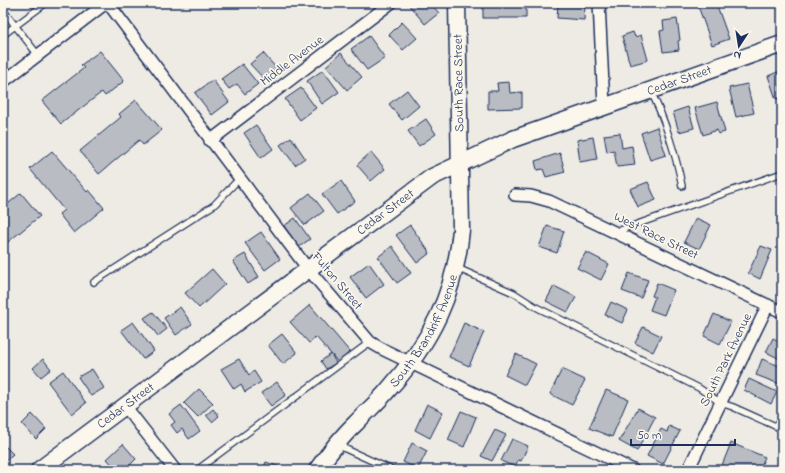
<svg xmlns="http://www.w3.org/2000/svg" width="785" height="473" viewBox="0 0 785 473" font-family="'Indie Flower',sans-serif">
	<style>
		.building { fill: #b9bcc3; stroke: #1b2f5e }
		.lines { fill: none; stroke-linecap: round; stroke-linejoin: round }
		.lane-casing { stroke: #1b2f5e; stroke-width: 8 }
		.street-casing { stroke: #1b2f5e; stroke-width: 14 }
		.secondary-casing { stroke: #1b2f5e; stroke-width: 19 }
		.lane { stroke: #fbf7ec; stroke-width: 5.5 }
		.street { stroke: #fbf7ec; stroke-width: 11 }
		.secondary { stroke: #fbf7ec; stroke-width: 16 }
		.labels { text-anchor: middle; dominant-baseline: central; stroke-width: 3.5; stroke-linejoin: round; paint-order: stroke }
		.street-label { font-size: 13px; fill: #1b2f5e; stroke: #fbf7ec }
	</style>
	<rect width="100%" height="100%" fill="#eeebe4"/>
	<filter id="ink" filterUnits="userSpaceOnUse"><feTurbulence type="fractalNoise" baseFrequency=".025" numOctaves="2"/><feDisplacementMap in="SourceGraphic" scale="8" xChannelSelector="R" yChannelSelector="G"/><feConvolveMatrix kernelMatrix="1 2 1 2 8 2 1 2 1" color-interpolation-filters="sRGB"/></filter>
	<g filter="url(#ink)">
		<!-- building -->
		<path class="building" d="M 430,3 L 439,13 L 425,24 L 408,4 Z
			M 483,3 L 526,3 L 526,18 L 483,18 Z
			M 558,3 L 585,6 L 584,20 L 557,18 Z
			M 662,3 L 679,3 L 680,4 L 664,9 Z
			M 697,3 L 716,3 L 729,39 L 712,45 Z
			M 677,19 L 680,40 L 678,41 L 679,50 L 663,52 L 660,31 L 664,30 L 663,21 Z
			M 402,22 L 417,38 L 403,50 L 389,35 Z
			M 633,32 L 635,37 L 641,35 L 648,60 L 630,65 L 622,36 Z
			M 369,36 L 385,58 L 367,70 L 351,49 Z
			M 100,51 L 124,81 L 105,96 L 102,92 L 61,124 L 42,101 L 84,68 L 81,65 Z
			M 263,53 L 277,69 L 265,80 L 250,64 Z
			M 341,53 L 362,77 L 347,90 L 326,66 Z
			M 242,64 L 258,84 L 245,94 L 237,84 L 229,89 L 221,79 Z
			M 323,70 L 339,92 L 322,104 L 307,81 Z
			M 780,71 L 782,97 L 776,99 L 768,76 Z
			M 213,80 L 229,102 L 212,115 L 195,93 Z
			M 509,82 L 510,93 L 522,92 L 522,108 L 488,109 L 488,91 L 498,91 L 497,83 Z
			M 747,84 L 754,113 L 736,117 L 729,88 Z
			M 301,88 L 316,108 L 300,120 L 285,99 Z
			M 407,90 L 419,106 L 402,120 L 389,104 Z
			M 136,100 L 162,130 L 143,145 L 139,140 L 99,174 L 80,151 L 121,117 L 119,114 Z
			M 717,102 L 725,132 L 718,134 L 717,130 L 703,135 L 695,108 Z
			M 688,107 L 694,128 L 679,132 L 673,112 Z
			M 426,119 L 436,134 L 419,146 L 408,131 Z
			M 256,125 L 273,149 L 261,158 L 244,133 Z
			M 657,127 L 666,155 L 650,160 L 641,133 Z
			M 620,133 L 622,148 L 632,146 L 635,165 L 617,167 L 614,150 L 607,152 L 604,135 Z
			M 291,137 L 305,158 L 295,165 L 280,145 Z
			M 593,137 L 597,159 L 580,162 L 577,140 Z
			M 52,151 L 87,192 L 89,190 L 104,208 L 74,233 L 59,214 L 64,210 L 30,169 Z
			M 371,152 L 385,169 L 371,181 L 357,165 Z
			M 560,153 L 565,172 L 546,177 L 543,169 L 537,170 L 535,161 Z
			M 341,181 L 355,201 L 337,214 L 322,194 Z
			M 648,182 L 656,200 L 638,207 L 630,189 Z
			M 21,193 L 40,216 L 3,246 L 3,208 Z
			M 310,193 L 324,211 L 305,225 L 291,208 Z
			M 295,218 L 310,239 L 299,247 L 284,226 Z
			M 696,218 L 711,225 L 699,249 L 684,242 Z
			M 410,225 L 430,253 L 417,263 L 396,235 Z
			M 547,226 L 564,231 L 557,253 L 539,247 Z
			M 261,232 L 280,259 L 265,270 L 245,243 Z
			M 392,246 L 411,273 L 397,283 L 378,257 Z
			M 761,246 L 772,250 L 760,279 L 748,273 Z
			M 586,252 L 609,264 L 601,280 L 577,268 Z
			M 245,254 L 259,277 L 248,284 L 233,261 Z
			M 369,263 L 384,284 L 366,298 L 350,277 Z
			M 212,269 L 225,284 L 199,308 L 185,293 Z
			M 629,273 L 648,280 L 641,298 L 622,291 Z
			M 657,283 L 674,290 L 664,315 L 650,310 L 655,297 L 652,296 Z
			M 554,286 L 576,297 L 568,312 L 546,301 Z
			M 611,302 L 628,310 L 622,323 L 605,315 Z
			M 310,305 L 350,352 L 338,362 L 316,337 L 309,343 L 290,322 Z
			M 180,307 L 192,324 L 176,335 L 164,318 Z
			M 153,312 L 167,329 L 158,336 L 144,318 Z
			M 714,314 L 731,322 L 720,344 L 704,336 Z
			M 133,322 L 154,351 L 143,359 L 121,330 Z
			M 464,323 L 484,332 L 469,366 L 449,357 Z
			M 643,327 L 661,336 L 653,352 L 635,343 Z
			M 282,334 L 297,353 L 283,364 L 268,345 Z
			M 773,338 L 782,343 L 782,360 L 766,352 Z
			M 331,354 L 336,363 L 326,369 L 321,361 Z
			M 516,354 L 536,364 L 525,385 L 505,375 Z
			M 43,359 L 51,369 L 41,377 L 33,368 Z
			M 239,359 L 249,375 L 254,371 L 261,382 L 245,392 L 241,384 L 234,389 L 221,369 Z
			M 762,359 L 782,367 L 782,385 L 756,375 Z
			M 92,369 L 104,388 L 91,396 L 78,377 Z
			M 562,369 L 585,380 L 572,405 L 550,394 Z
			M 63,371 L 86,403 L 72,414 L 48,382 Z
			M 749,379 L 777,392 L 771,404 L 744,390 Z
			M 277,382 L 286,395 L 271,406 L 261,393 Z
			M 199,389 L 213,403 L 198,417 L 184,403 Z
			M 606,390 L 628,399 L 612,437 L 589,428 Z
			M 427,404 L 443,412 L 430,438 L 415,430 Z
			M 181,405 L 200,431 L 189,439 L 182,429 L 177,433 L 171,425 L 175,422 L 169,414 Z
			M 638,408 L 655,417 L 637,451 L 619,441 Z
			M 213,409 L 219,416 L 212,422 L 206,415 Z
			M 461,411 L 476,417 L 464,447 L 448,440 Z
			M 32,414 L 46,429 L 36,439 L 22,424 Z
			M 669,426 L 680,431 L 663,464 L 647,456 L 661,429 L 667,432 Z
			M 495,430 L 506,435 L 492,461 L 481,456 Z
			M 512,439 L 528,446 L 521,461 L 518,460 L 515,467 L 501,461 Z
			M 412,443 L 427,451 L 418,469 L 403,462 Z
			M 731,443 L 765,457 L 759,470 L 720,470 Z
			M 3,444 L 13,454 L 3,463 Z
			M 123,444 L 136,459 L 125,470 L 117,470 L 107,459 Z
			M 266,462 L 280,467 L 279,470 L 263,470 Z
			M 93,466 L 96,470 L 87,470 Z"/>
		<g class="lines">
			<defs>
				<path id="lane" d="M 3,10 L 38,55
					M 3,35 L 46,3
					M 651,92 C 664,116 677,159 682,186
					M 615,232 L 782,173
					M 457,268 L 514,293 L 536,307 L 699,388 L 721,403 L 733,407 L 782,429
					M 94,282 L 214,205 L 239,179
					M 337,445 L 392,470
					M 197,470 L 370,342"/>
				<path id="street" d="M 108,3 L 308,269 L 370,342 L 382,349 L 633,470
					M 599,3 L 604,106
					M 3,82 L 106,3
					M 210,141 L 391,3
					M 515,195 L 531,196 L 549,201 L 782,312
					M 125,406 L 175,470
					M 688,470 L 768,305"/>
				<g id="secondary">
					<path id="s1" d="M 39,470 L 432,177 L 513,139 L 782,44"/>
					<path id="s2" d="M 317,470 C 329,453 341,437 356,423 C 366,412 378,402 388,390 C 431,342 455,294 461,230 L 457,3"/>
				</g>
			</defs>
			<!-- lane casing -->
			<use href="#lane" class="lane-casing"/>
			<!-- street casing -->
			<use href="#street" class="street-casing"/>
			<!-- secondary casing -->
			<use href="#secondary" class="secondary-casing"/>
			<!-- lane -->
			<use href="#lane" class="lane"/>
			<!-- street -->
			<use href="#street" class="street"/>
			<!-- secondary -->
			<use href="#secondary" class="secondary"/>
		</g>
	</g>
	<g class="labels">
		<!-- street labels -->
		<g class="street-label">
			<text transform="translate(292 61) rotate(-37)">Middle Avenue</text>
			<text stroke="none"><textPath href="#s1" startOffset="756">Cedar Street</textPath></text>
			<text transform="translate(459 83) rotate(-91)">South Race Street</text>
			<text stroke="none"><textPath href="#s1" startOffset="432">Cedar Street</textPath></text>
			<text transform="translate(656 236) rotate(26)">West Race Street</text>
			<text transform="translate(337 281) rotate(50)">Fulton Street</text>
			<text stroke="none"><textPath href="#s2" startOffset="177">South Brandriff Avenue</textPath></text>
			<text transform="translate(726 360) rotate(-64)">South Park Avenue</text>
			<text stroke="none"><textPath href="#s1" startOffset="108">Cedar Street</textPath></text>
		</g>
	</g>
	<!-- margin -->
	<rect width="785" height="473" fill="none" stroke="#fbf7ec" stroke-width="16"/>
	<rect x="8" y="8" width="769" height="457" fill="none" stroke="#1b2f5e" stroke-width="1.5" filter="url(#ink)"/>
	<!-- north arrow -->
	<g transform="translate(739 46) rotate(192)" stroke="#fbf7ec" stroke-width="3" paint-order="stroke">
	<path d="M0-3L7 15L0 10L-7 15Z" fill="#1b2f5e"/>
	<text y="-6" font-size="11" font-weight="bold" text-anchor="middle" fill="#1b2f5e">N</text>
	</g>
	<!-- scale -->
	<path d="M631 439v6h104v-6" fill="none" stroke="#1b2f5e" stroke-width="2"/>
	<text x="637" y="439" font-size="12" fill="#1b2f5e" stroke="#fbf7ec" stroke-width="3" paint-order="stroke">50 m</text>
</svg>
